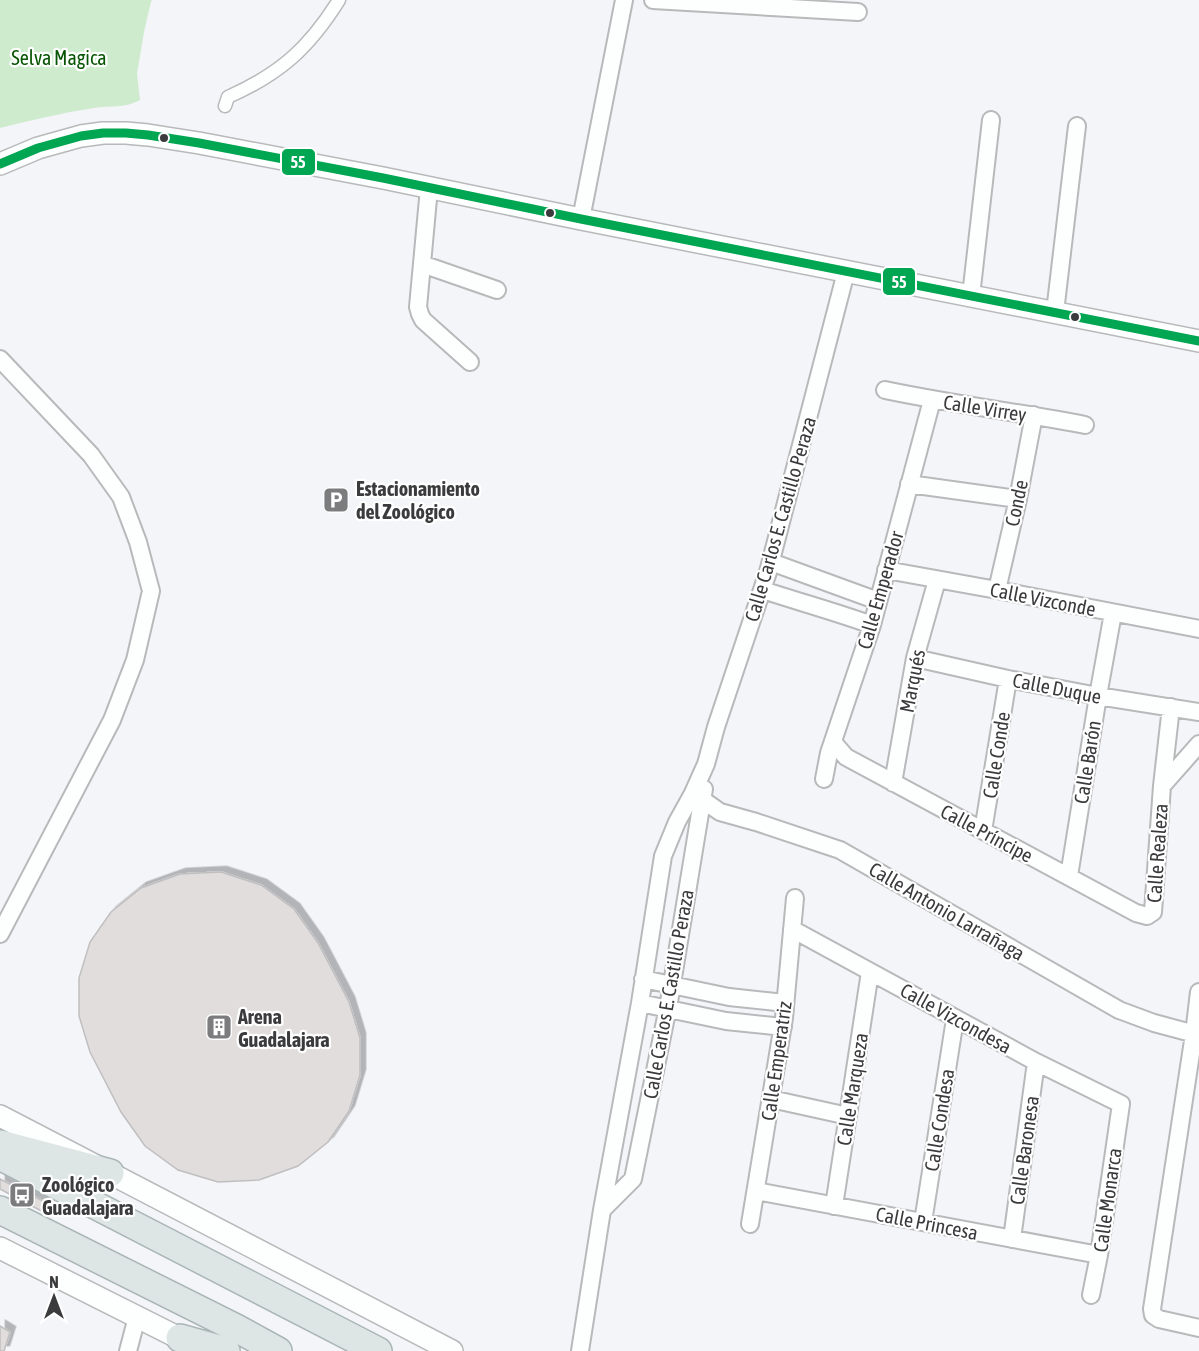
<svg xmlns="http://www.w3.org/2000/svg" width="1199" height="1351" viewBox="0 0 1199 1351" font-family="'Asap Condensed',sans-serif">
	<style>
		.green { fill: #cfebce }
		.building { fill: #e2dddd; stroke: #c0bfc0; stroke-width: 1.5; filter: url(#shadow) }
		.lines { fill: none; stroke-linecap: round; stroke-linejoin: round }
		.pedestrian-casing { stroke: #b9b9bb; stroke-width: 15 }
		.minor-casing { stroke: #b9b9bb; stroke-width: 20 }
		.tertiary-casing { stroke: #b9b9bb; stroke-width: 24 }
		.trunk-casing { stroke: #aab6b5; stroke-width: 30 }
		.pedestrian { stroke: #fdfefe; stroke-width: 12 }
		.minor { stroke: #fdfefe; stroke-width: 16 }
		.tertiary { stroke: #fdfefe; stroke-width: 21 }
		.trunk { stroke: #dde6e5; stroke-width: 27 }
		.bus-1-casing { stroke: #fff; stroke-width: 14 }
		.bus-1 { stroke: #00a651; stroke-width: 9 }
		.bus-dot { fill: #3b3b3e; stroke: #fff; stroke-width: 2 }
		.labels { text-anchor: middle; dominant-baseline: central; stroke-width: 4.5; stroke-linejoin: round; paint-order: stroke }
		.park-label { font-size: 20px; fill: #075503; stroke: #fff }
		.street-label { font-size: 20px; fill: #3b3b3e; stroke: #fff }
		.poi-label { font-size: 20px; font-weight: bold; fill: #3b3b3e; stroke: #fff; text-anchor: start }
		.line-badge { stroke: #fff; stroke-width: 2 }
		.badge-label { font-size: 16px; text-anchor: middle; font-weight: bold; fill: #fff }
	</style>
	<defs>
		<filter id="shadow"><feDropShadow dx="5.5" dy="-5.5" stdDeviation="0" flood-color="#0004"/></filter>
	</defs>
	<rect width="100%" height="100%" fill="#f4f5f9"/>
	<!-- green -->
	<path class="green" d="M 0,0 L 152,0 L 151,2 L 144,32 L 137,74 L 140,100 C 123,109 112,105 94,108 C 62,113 31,120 0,128 Z"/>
	<!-- building -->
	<path class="building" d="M 221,872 L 261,885 L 294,909 L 318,943 L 349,1002 L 360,1038 L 360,1075 L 349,1111 L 328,1142 L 298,1166 L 259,1180 L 218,1182 L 178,1170 L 145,1146 L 121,1112 L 90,1052 L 79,1016 L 79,978 L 90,942 L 111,912 L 141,888 L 180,874 Z
		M 0,1179 L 43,1201 L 47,1214 L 0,1189 Z
		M 0,1326 L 10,1332 L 4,1351 L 0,1351 Z"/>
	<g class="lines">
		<defs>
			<path id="pedestrian" d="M 225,106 L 228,97 C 280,74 309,48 339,0"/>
			<path id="minor" d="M 653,0 L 858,12
				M 429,188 L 418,307 L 420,314 L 423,320 L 470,362
				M 581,219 L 624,0
				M 422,264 L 497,290
				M 971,296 L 991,120
				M 1055,312 L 1077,126
				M 0,359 L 91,455 L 121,497 L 138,542 L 151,591 L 135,660 L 112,720 L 0,934
				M 885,390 C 951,404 1018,412 1085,425
				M 909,484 L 1018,499
				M 771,562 L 878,601
				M 886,570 L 997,590 L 1199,629
				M 763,590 C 799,602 836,612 872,625
				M 997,590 L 1018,499 L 1034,415
				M 915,658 L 1008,679 L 1098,696 L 1199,712
				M 833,742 L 846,757 L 1136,913 L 1147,916 L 1153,912 L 1162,786 L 1171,707
				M 824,779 L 829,753 L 872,625 L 932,400
				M 893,783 L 915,658 L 937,580
				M 1162,786 L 1199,744
				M 693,793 L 720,812 L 756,822 L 840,850 L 1119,1010 L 1154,1023 L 1199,1035
				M 983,831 L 1008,679
				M 1069,876 L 1098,696 L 1113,613
				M 792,929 L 1036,1062 L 1121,1104 L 1099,1255 L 1091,1295
				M 643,979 L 729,997 L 785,1003
				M 1199,992 L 1194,1034 L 1152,1309 L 1153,1315 L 1159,1319 L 1199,1328
				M 640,1003 L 726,1021 L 783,1027
				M 771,1099 L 848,1116
				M 756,1191 L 1099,1255
				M 834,1206 L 870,972
				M 602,1210 L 633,1179 L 669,1002 L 704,789
				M 923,1222 L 955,1019
				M 750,1224 L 784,1018 L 795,898
				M 1012,1239 L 1036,1062
				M 128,1351 L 137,1317
				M 580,1351 L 602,1210 L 640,1003 L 663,856 L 677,822 L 693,793 L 706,764 L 716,727 L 768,572 L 846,272"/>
			<path id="tertiary" d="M 0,164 L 38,148 L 81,136 L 103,133 L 126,133 L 148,135 L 199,143 L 383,178 L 581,219 L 1199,341
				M 0,1116 L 452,1351
				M 0,1248 L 193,1345"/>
			<path id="trunk" d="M 1,1144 L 110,1173
				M 0,1156 L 378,1351
				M 0,1210 L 236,1328 L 278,1351
				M 180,1338 L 226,1351"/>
		</defs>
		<!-- pedestrian casing -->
		<use href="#pedestrian" class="pedestrian-casing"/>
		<!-- minor casing -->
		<use href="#minor" class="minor-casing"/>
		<!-- tertiary casing -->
		<use href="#tertiary" class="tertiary-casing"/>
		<!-- trunk casing -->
		<use href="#trunk" class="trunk-casing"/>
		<!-- pedestrian -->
		<use href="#pedestrian" class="pedestrian"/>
		<!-- minor -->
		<use href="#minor" class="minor"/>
		<!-- tertiary -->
		<use href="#tertiary" class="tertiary"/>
		<!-- trunk -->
		<use href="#trunk" class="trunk"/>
		<defs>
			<path id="bus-1" d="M 0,164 L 38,148 L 81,136 L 103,133 L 126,133 L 148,135 L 199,143 L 383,178 L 581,219 L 1199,341"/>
		</defs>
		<!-- bus-1 casing -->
		<use href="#bus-1" class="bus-1-casing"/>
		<!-- bus-1 -->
		<use href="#bus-1" class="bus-1"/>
	</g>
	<!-- icons -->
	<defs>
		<symbol id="parking-square" viewBox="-11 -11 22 22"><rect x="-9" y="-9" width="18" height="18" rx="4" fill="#7c7c7f" stroke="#fff"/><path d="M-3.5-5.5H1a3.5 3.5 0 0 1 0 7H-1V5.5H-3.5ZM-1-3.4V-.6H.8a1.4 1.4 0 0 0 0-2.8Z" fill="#fff"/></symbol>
		<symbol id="building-square" viewBox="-11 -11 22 22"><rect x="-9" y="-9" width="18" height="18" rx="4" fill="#7c7c7f" stroke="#fff"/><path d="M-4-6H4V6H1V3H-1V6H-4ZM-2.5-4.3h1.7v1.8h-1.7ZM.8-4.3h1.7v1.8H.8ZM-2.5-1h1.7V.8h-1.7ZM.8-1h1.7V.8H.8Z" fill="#fff"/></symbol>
		<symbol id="bus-square" viewBox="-11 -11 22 22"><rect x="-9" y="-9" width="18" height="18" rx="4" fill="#7c7c7f" stroke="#fff"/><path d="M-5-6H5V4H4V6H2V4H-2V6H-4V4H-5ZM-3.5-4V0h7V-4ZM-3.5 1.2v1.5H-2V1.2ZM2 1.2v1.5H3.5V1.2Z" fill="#fff"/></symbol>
	</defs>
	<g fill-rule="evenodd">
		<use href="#parking-square" x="321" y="485" width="30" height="30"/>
		<use href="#building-square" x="204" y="1012" width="30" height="30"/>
		<use href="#bus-square" x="7" y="1180" width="30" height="30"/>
	</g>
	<!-- markers -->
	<g class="bus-dot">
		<circle cx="164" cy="138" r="5"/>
		<circle cx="550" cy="213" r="5"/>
		<circle cx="1075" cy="317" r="5"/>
	</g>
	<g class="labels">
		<!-- park labels -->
		<g class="park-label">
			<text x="59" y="57">Selva Magica</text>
		</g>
		<!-- street labels -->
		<g class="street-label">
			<text transform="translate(985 408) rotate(9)">Calle Virrey</text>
			<text transform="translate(1016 503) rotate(-78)">Conde</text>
			<text transform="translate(780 519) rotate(-74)">Calle Carlos E. Castillo Peraza</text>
			<text transform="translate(880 590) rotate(-74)">Calle Emperador</text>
			<text transform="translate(1043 599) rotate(11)">Calle Vizconde</text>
			<text transform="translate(912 681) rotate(-79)">Marqués</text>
			<text transform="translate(1057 688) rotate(11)">Calle Duque</text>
			<text transform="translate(996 755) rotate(-81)">Calle Conde</text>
			<text transform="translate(1087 762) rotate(-81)">Calle Barón</text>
			<text transform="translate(987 833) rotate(28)">Calle Príncipe</text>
			<text transform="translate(1157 853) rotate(-86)">Calle Realeza</text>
			<text transform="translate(947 911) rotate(30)">Calle Antonio Larrañaga</text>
			<text transform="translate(668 994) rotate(-80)">Calle Carlos E. Castillo Peraza</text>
			<text transform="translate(956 1018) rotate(29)">Calle Vizcondesa</text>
			<text transform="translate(776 1061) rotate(-82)">Calle Emperatriz</text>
			<text transform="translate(852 1089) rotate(-81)">Calle Marqueza</text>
			<text transform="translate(939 1120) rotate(-81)">Calle Condesa</text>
			<text transform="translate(1024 1150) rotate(-82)">Calle Baronesa</text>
			<text transform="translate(1107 1200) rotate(-82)">Calle Monarca</text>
			<text transform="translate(927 1223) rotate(11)">Calle Princesa</text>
		</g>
		<!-- poi labels -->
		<g class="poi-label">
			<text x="356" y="488">Estacionamiento<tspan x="356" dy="23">del Zoológico</tspan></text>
			<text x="238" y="1016">Arena<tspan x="238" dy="23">Guadalajara</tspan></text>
			<text x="42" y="1184">Zoológico<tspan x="42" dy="23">Guadalajara</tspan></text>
		</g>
	</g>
	<g class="line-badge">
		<rect x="281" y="148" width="35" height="28" rx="6" fill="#00a651"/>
		<rect x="882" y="267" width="34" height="29" rx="6" fill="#00a651"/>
	</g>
	<g class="badge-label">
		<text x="298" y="168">55</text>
		<text x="899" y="288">55</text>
	</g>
	<!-- north arrow -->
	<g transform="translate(54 1297)" stroke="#ffffff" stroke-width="4.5" paint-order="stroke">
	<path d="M0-4.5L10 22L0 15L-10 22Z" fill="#3b3b3e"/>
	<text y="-9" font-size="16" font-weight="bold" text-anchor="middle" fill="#3b3b3e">N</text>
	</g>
</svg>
